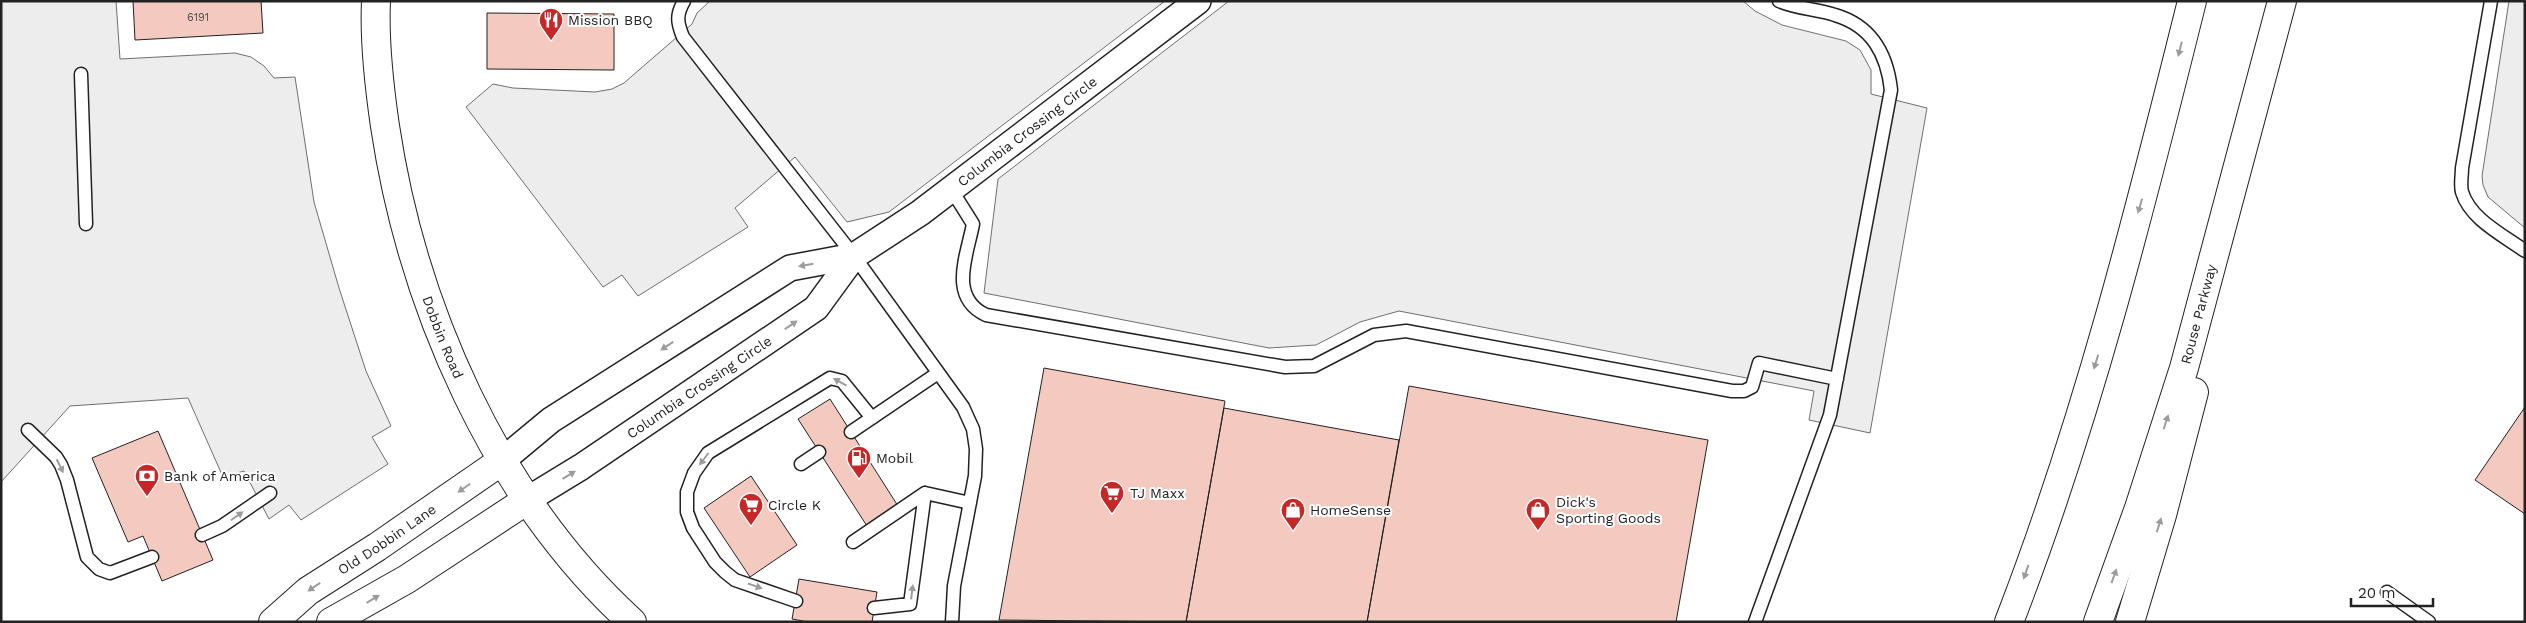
<svg xmlns="http://www.w3.org/2000/svg" width="2526" height="623" viewBox="0 0 2526 623" font-family="'Work Sans',sans-serif">
	<style>
		.parking { fill: #ededed; stroke: #6f6f6f }
		.building { fill: #f3c9c0; stroke: #222 }
		.lines { fill: none; stroke-linecap: round; stroke-linejoin: round }
		.service-casing { stroke: #222; stroke-width: 15 }
		.minor-casing { stroke: #222; stroke-width: 28 }
		.tertiary-casing { stroke: #222; stroke-width: 30 }
		.primary-casing { stroke: #222; stroke-width: 30 }
		.service { stroke: #fff; stroke-width: 12 }
		.minor { stroke: #fff; stroke-width: 25 }
		.tertiary { stroke: #fff; stroke-width: 28 }
		.primary { stroke: #fff; stroke-width: 28 }
		.oneway { fill: #9c9c9c }
		.labels { text-anchor: middle; dominant-baseline: central; stroke-width: 4; stroke-linejoin: round; paint-order: stroke }
		.number-label { font-size: 11px; fill: #564c4a }
		.poi-label { font-size: 14px; fill: #222; stroke: #fff; text-anchor: start }
		.street-label { font-size: 14px; fill: #222; stroke: #fff }
	</style>
	<rect width="100%" height="100%" fill="#fff"/>
	<!-- parking -->
	<path class="parking" d="M 1,1 L 116,1 L 120,59 L 235,53 L 251,57 L 264,66 L 274,78 L 295,77 L 314,202 L 339,288 L 366,371 L 391,426 L 372,437 L 388,464 L 301,520 L 289,505 L 269,519 L 244,471 L 223,477 L 188,398 L 70,406 L 1,482 Z
		M 710,1 L 1165,1 L 889,212 L 847,222 L 795,157 L 735,208 L 748,227 L 638,296 L 622,275 L 603,287 L 466,107 L 493,84 L 513,88 L 595,92 L 612,89 L 624,83 L 692,24 L 697,13 Z
		M 1229,1 L 1743,1 L 1755,11 L 1782,25 L 1846,41 L 1860,50 L 1871,70 L 1871,94 L 1927,108 L 1870,433 L 1809,420 L 1814,391 L 1399,311 L 1360,322 L 1316,345 L 1269,348 L 984,293 L 998,179 Z
		M 2509,1 L 2525,1 L 2525,228 L 2488,197 L 2483,185 L 2482,176 Z"/>
	<!-- building -->
	<path class="building" d="M 133,1 L 261,1 L 263,33 L 135,40 Z
		M 487,13 L 614,14 L 614,70 L 487,69 Z
		M 1044,368 L 1225,401 L 1186,622 L 999,620 Z
		M 1409,386 L 1708,440 L 1676,622 L 1367,622 Z
		M 830,399 L 898,506 L 867,526 L 798,419 Z
		M 2525,407 L 2525,514 L 2475,480 Z
		M 1224,408 L 1399,440 L 1367,622 L 1186,622 Z
		M 158,431 L 213,560 L 162,581 L 143,536 L 128,542 L 92,458 Z
		M 751,476 L 797,545 L 750,577 L 704,508 Z
		M 799,579 L 877,592 L 872,622 L 808,622 L 792,619 Z"/>
	<g class="lines">
		<defs>
			<path id="service" d="M 684,1 C 676,15 677,22 683,37 L 854,256 L 963,407 L 973,429 L 976,449 L 975,476 L 954,586 L 952,622
				M 2491,1 L 2462,168 C 2462,176 2460,185 2462,192 C 2470,219 2503,235 2525,251
				M 81,74 L 86,224
				M 951,189 L 973,224 C 967,256 948,297 986,315 L 1285,367 L 1314,366 L 1374,335 L 1406,331 L 1732,391 L 1744,391 L 1752,387 L 1759,363 L 1837,379
				M 28,430 L 56,457 L 61,465 L 67,480 L 87,557 L 99,569 L 110,573 L 152,557
				M 851,432 L 938,373
				M 801,464 L 819,452
				M 202,535 L 222,526 L 270,493
				M 853,542 L 925,493 L 970,503
				M 2387,592 L 2429,622
				M 796,601 L 735,580 L 725,572 L 715,562 L 693,528 L 687,512 L 687,492 L 694,473 L 708,453 L 830,378 L 842,381 L 872,418
				M 874,608 L 910,604 L 925,493
				M 1755,622 L 1830,415 L 1891,90 C 1887,54 1872,26 1835,15 C 1817,9 1797,9 1779,1"/>
			<g id="minor">
				<path d="M 503,460 L 551,420 L 790,268 L 854,256"/>
				<path id="s1" d="M 527,500 L 581,467 L 816,308 L 854,256 L 920,213 L 1198,1"/>
			</g>
			<g id="tertiary">
				<path id="s2" d="M 376,1 C 374,43 379,85 385,126 C 412,306 495,497 632,622"/>
				<path id="s3" d="M 273,622 L 308,591 L 377,547 L 503,460"/>
				<path d="M 331,622 L 407,579 L 527,500"/>
			</g>
			<g id="primary">
				<path d="M 2009,622 C 2087,421 2140,210 2192,1"/>
				<path id="s4" d="M 2098,622 L 2139,508 L 2184,368 L 2282,1"/>
				<path d="M 2130,622 L 2162,515 L 2194,392"/>
			</g>
		</defs>
		<!-- service casing -->
		<use href="#service" class="service-casing"/>
		<!-- minor casing -->
		<use href="#minor" class="minor-casing"/>
		<!-- tertiary casing -->
		<use href="#tertiary" class="tertiary-casing"/>
		<!-- primary casing -->
		<use href="#primary" class="primary-casing"/>
		<!-- service -->
		<use href="#service" class="service"/>
		<!-- minor -->
		<use href="#minor" class="minor"/>
		<!-- tertiary -->
		<use href="#tertiary" class="tertiary"/>
		<!-- primary -->
		<use href="#primary" class="primary"/>
	</g>
	<!-- one-way arrows -->
	<defs><path id="oneway-solid" d="M-6-.8H1V-3.2L6.5 0L1 3.2V.8H-6Z" transform="scale(1.25)"/></defs>
	<g class="oneway">
		<use href="#oneway-solid" transform="translate(2180 49) rotate(104)"/>
		<use href="#oneway-solid" transform="translate(2140 206) rotate(106)"/>
		<use href="#oneway-solid" transform="translate(806 265) rotate(170)"/>
		<use href="#oneway-solid" transform="translate(791 325) rotate(-34)"/>
		<use href="#oneway-solid" transform="translate(667 346) rotate(147)"/>
		<use href="#oneway-solid" transform="translate(2096 362) rotate(107)"/>
		<use href="#oneway-solid" transform="translate(840 382) rotate(-151)"/>
		<use href="#oneway-solid" transform="translate(2166 422) rotate(-72)"/>
		<use href="#oneway-solid" transform="translate(704 459) rotate(127)"/>
		<use href="#oneway-solid" transform="translate(60 466) rotate(64)"/>
		<use href="#oneway-solid" transform="translate(569 475) rotate(-31)"/>
		<use href="#oneway-solid" transform="translate(464 488) rotate(145)"/>
		<use href="#oneway-solid" transform="translate(237 516) rotate(-35)"/>
		<use href="#oneway-solid" transform="translate(2159 525) rotate(-73)"/>
		<use href="#oneway-solid" transform="translate(2026 572) rotate(109)"/>
		<use href="#oneway-solid" transform="translate(2114 576) rotate(-70)"/>
		<use href="#oneway-solid" transform="translate(755 586) rotate(19)"/>
		<use href="#oneway-solid" transform="translate(314 587) rotate(146)"/>
		<use href="#oneway-solid" transform="translate(912 592) rotate(-83)"/>
		<use href="#oneway-solid" transform="translate(373 599) rotate(-31)"/>
	</g>
	<!-- icons -->
	<defs>
		<symbol id="restaurant-pin" viewBox="-11 -11 22 30"><path d="M0 17L-7.5 6A9.5 9.5 0 1 1 7.5 6Z" fill="#c62828" stroke="#fff"/><path d="M-5-6h1v4h1v-4h1v4h1v-4h1v5L-1.5 .5V6h-2V.5L-5-1ZM5-6V6H3V1.5H1.5Q1.5-4 5-6Z" fill="#fff"/></symbol>
		<symbol id="fuel-pin" viewBox="-11 -11 22 30"><path d="M0 17L-7.5 6A9.5 9.5 0 1 1 7.5 6Z" fill="#c62828" stroke="#fff"/><path d="M-5.5-6h7V0h2V4h1.3V-2.5L3-4.5l.8-.8L6-3V5H2.5V1h-1V6h-7ZM-4.2-4.7v3.2H.2V-4.7Z" fill="#fff"/></symbol>
		<symbol id="bank-pin" viewBox="-11 -11 22 30"><path d="M0 17L-7.5 6A9.5 9.5 0 1 1 7.5 6Z" fill="#c62828" stroke="#fff"/><path d="M-6-4H6V4H-6ZM0-2.3a2.3 2.3 0 1 0 0 4.6a2.3 2.3 0 1 0 0-4.6Z" fill="#fff"/></symbol>
		<symbol id="supermarket-pin" viewBox="-11 -11 22 30"><path d="M0 17L-7.5 6A9.5 9.5 0 1 1 7.5 6Z" fill="#c62828" stroke="#fff"/><path d="M-6-5.5h2.5l.6 2H6L4.5 2H-2.5L-4.4-4H-6ZM-1.5 3.2a1.3 1.3 0 1 0 .1 0ZM3 3.2a1.3 1.3 0 1 0 .1 0Z" fill="#fff"/></symbol>
		<symbol id="shop-pin" viewBox="-11 -11 22 30"><path d="M0 17L-7.5 6A9.5 9.5 0 1 1 7.5 6Z" fill="#c62828" stroke="#fff"/><path d="M-5-2.5h2.3a2.7 3.5 0 0 1 5.4 0H5L5.5 6h-11ZM-1.5-2.5h3a1.5 2.3 0 0 0-3 0Z" fill="#fff"/></symbol>
	</defs>
	<g fill-rule="evenodd">
		<use href="#restaurant-pin" x="537" y="6" width="28" height="38"/>
		<use href="#fuel-pin" x="845" y="444" width="28" height="38"/>
		<use href="#bank-pin" x="133" y="462" width="28" height="38"/>
		<use href="#supermarket-pin" x="1098" y="479" width="28" height="38"/>
		<use href="#supermarket-pin" x="737" y="491" width="28" height="38"/>
		<use href="#shop-pin" x="1279" y="496" width="28" height="38"/>
		<use href="#shop-pin" x="1524" y="496" width="28" height="38"/>
	</g>
	<g class="labels">
		<!-- number labels -->
		<g class="number-label">
			<text x="198" y="17">6191</text>
		</g>
		<!-- poi labels -->
		<g class="poi-label">
			<text x="568" y="20">Mission BBQ</text>
			<text x="876" y="458">Mobil</text>
			<text x="164" y="476">Bank of America</text>
			<text x="1130" y="493">TJ Maxx</text>
			<text x="1556" y="502">Dick's<tspan x="1556" dy="16">Sporting Goods</tspan></text>
			<text x="768" y="505">Circle K</text>
			<text x="1310" y="510">HomeSense</text>
		</g>
		<!-- street labels -->
		<g class="street-label">
			<text stroke="none"><textPath href="#s1" startOffset="625">Columbia Crossing Circle</textPath></text>
			<text stroke="none"><textPath href="#s4" startOffset="324">Rouse Parkway</textPath></text>
			<text stroke="none"><textPath href="#s2" startOffset="345">Dobbin Road</textPath></text>
			<text stroke="none"><textPath href="#s1" startOffset="206">Columbia Crossing Circle</textPath></text>
			<text stroke="none"><textPath href="#s3" startOffset="141">Old Dobbin Lane</textPath></text>
		</g>
	</g>
	<!-- border -->
	<rect width="2526" height="623" fill="none" stroke="#222222" stroke-width="5"/>
	<!-- scale -->
	<path d="M2351 598v8h82v-8" fill="none" stroke="#222222" stroke-width="2.5"/>
	<text x="2358" y="598" font-size="15" fill="#222222" stroke="#ffffff" stroke-width="4" paint-order="stroke">20 m</text>
</svg>
